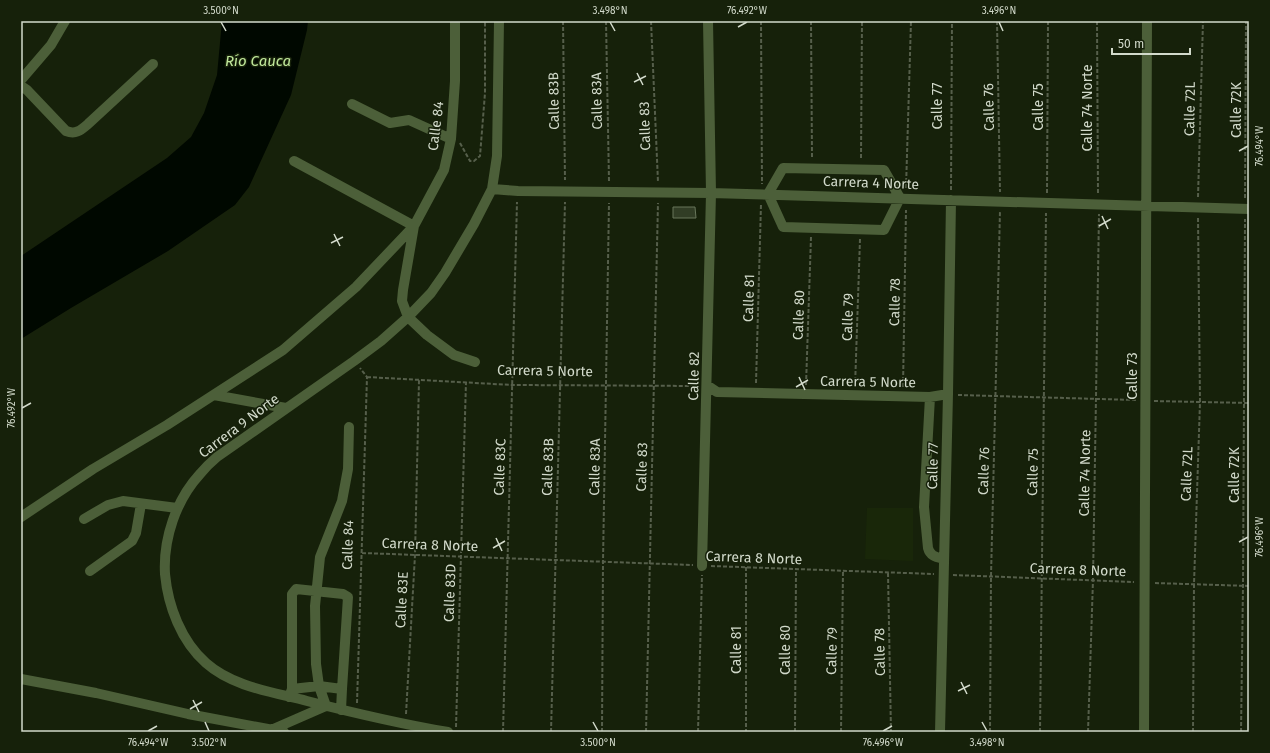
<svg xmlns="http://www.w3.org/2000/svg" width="1270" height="753" viewBox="0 0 1270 753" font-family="'Fira Sans',sans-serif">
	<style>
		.built { fill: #192709 }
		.water { fill: #000800 }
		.building { fill: #313d25; stroke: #68765b }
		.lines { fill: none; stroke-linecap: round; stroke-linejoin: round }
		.path { stroke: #565f4b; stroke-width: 2; stroke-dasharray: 4 2; stroke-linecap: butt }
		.minor { stroke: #4c5f39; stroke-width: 10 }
		.ticks { fill: none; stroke: #d2dacb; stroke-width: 1.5 }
		.labels { text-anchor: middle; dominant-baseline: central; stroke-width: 3; stroke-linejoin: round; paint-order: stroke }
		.street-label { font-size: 14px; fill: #d2dacb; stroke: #16210a }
		.water-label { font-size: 15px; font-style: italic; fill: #c0e89b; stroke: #16210a }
		.neatline { fill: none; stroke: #d2dacb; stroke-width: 1.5 }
		.ticks-label { font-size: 10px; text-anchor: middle; fill: #d2dacb }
	</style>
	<rect width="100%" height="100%" fill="#16210a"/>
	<!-- built -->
	<path class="built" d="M 867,508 L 913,508 L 913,561 L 865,559 Z"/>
	<!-- water -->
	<path class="water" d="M 222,21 L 308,21 L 307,30 L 291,95 L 249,187 L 235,205 L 168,251 L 71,308 L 21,339 L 21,256 L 167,158 L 191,137 L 204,113 L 217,75 Z"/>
	<!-- building -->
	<path class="building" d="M 673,207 L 695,207 L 696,218 L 673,218 Z"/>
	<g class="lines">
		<!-- path -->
		<path class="path" d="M 563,21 L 565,180
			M 606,21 L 609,181
			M 651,21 L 658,182
			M 761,21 L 762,184
			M 811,21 L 812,157
			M 997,21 L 1000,192
			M 1097,21 L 1098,194
			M 460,143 L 470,161 L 474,161 L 480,156 L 485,93 L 485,21
			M 861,158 L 862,21
			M 906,188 L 911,21
			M 951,190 L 952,21
			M 1047,193 L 1048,21
			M 1198,197 L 1203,21
			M 1245,198 L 1246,21
			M 367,377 L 512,385 L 698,386
			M 756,383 L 761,204
			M 806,385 L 811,237
			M 855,387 L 860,239
			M 903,387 L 906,210
			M 958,395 L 1136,400
			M 1154,401 L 1249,403
			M 362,553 L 693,565
			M 711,566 L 934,574
			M 746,567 L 746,732
			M 888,573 L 891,732
			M 953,575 L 1134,582
			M 1155,583 L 1249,586
			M 357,703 L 367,377 L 360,368
			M 406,714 L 415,555 L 419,380
			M 456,727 L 466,382
			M 503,732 L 517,202
			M 551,732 L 565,202
			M 602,732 L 603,562 L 609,203
			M 646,732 L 658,203
			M 698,732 L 702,575
			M 795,732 L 796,569
			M 841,732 L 843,571
			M 990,732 L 991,576 L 1000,211
			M 1040,732 L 1046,213
			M 1088,732 L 1093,580 L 1099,214
			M 1193,732 L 1194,584 L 1200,402 L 1198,217
			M 1241,732 L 1243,586 L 1245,219"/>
		<!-- minor -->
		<path class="minor" d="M 21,80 L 51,45 L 65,21
			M 21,86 L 27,90 L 66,131 C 76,135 81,130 88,124 L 153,64
			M 352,104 L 390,123 L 409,120 L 451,139
			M 294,161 L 414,226
			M 783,168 L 884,170 L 900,198 L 884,230 L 783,227 L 768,194 Z
			M 492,189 L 518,191 L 711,193 L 1249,209
			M 414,226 L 403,290 L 402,301 L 408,317 L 427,335 L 454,355 L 475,362
			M 708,386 L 717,392 L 930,397 L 948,394
			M 214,395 L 286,408
			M 930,397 L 924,507 L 928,548 C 930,556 936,557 944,559
			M 21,517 L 93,469 L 167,425 L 283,350 L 356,287 L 414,226 L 444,170 L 451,139 L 455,81 L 455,21
			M 84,519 L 108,505 L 123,501 L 177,508
			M 702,566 L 711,193 L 708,21
			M 90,571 L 132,541 L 136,533 L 141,504
			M 21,679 L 96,693 L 188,714 L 284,732
			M 289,697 L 292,689 L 319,686 L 342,689 L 348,597 L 343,594 L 296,589 L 292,594 L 292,689
			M 341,710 L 342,689
			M 271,730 L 326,706 L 319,686 L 316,664 L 315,606 L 320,557 L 342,501 L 348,469 L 349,427
			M 448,732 C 401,724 354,713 307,701 C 273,692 233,687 206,663 C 181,641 168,606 165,574 C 163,539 176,500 200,474 C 205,468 211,462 217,457 L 354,361 L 381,341 L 408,317 L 431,293 L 445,273 L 474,224 L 492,189 L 497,156 L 499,21
			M 940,732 L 948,394 L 951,200
			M 1144,732 L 1147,21"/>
	</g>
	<!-- ticks -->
	<path class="ticks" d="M 221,22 L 226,31M 610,22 L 615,31M 999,22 L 1003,31M 738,27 L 747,22M 637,73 L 643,85M 634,82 L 646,76M 1239,151 L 1248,146M 1102,216 L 1108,229M 1099,226 L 1111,219M 334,234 L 340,246M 331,243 L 343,237M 799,377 L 805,390M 796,387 L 808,380M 22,408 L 31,403M 496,538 L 502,551M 1239,542 L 1248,537M 493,548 L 505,541M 961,682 L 967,694M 958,691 L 970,685M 193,700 L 199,712M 190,709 L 202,702M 205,722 L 209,731M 593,722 L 598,731M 982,722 L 987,731M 148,731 L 157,726M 883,731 L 892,726"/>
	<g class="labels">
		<!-- street labels -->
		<g class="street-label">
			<text transform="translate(554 101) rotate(-91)">Calle 83B</text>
			<text transform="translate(597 101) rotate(-91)">Calle 83A</text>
			<text transform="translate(937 106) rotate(-90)">Calle 77</text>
			<text transform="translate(989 107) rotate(-91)">Calle 76</text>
			<text transform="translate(1038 107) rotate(-90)">Calle 75</text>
			<text transform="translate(1087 108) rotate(-90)">Calle 74 Norte</text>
			<text transform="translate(1190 109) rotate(-89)">Calle 72L</text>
			<text transform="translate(1236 110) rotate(-90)">Calle 72K</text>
			<text transform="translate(436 126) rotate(-83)">Calle 84</text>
			<text transform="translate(645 126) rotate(-92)">Calle 83</text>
			<text transform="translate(871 183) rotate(2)">Carrera 4 Norte</text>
			<text transform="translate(749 298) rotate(-88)">Calle 81</text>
			<text transform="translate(895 302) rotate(-89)">Calle 78</text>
			<text transform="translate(799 315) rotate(-88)">Calle 80</text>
			<text transform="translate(848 317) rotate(-88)">Calle 79</text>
			<text transform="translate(545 371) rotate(1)">Carrera 5 Norte</text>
			<text transform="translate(694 376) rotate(-89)">Calle 82</text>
			<text transform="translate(1132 376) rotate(-90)">Calle 73</text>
			<text transform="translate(868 382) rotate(1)">Carrera 5 Norte</text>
			<text transform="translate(239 426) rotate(-37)">Carrera 9 Norte</text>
			<text transform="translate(933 466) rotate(-89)">Calle 77</text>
			<text transform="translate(500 467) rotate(-88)">Calle 83C</text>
			<text transform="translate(548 467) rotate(-88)">Calle 83B</text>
			<text transform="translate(595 467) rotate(-89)">Calle 83A</text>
			<text transform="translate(642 467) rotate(-88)">Calle 83</text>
			<text transform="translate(984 471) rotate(-88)">Calle 76</text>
			<text transform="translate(1033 472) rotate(-89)">Calle 75</text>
			<text transform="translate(1085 473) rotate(-89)">Calle 74 Norte</text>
			<text transform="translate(1187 474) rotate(-88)">Calle 72L</text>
			<text transform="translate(1234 475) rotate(-90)">Calle 72K</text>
			<text transform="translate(348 545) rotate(-88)">Calle 84</text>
			<text transform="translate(430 545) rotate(2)">Carrera 8 Norte</text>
			<text transform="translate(754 558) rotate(2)">Carrera 8 Norte</text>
			<text transform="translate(1078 570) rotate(2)">Carrera 8 Norte</text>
			<text transform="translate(450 593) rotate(-88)">Calle 83D</text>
			<text transform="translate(402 600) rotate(-87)">Calle 83E</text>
			<text transform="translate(736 650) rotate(-90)">Calle 81</text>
			<text transform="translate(785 650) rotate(-90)">Calle 80</text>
			<text transform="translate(832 651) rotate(-89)">Calle 79</text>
			<text transform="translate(880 652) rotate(-91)">Calle 78</text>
		</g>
		<!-- water labels -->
		<g class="water-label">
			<text x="258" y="61">Río Cauca</text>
		</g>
	</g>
	<!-- border -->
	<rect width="1270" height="753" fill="none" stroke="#16210a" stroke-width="44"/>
	<!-- scale -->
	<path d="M1112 48v6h78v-6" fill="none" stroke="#d2dacb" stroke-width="2"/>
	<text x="1118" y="48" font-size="12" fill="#d2dacb" stroke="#16210a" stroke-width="3" paint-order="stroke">50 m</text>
	<rect x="22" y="22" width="1226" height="709" class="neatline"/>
	<g class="ticks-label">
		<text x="221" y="14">3.500°N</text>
		<text x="610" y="14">3.498°N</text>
		<text x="747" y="14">76.492°W</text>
		<text x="999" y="14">3.496°N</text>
		<text transform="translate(1259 146) rotate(-90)" y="4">76.494°W</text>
		<text transform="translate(11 408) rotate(-90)" y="4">76.492°W</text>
		<text transform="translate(1259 537) rotate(-90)" y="4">76.496°W</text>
		<text x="148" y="746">76.494°W</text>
		<text x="209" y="746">3.502°N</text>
		<text x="598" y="746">3.500°N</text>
		<text x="883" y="746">76.496°W</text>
		<text x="987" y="746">3.498°N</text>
	</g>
</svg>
